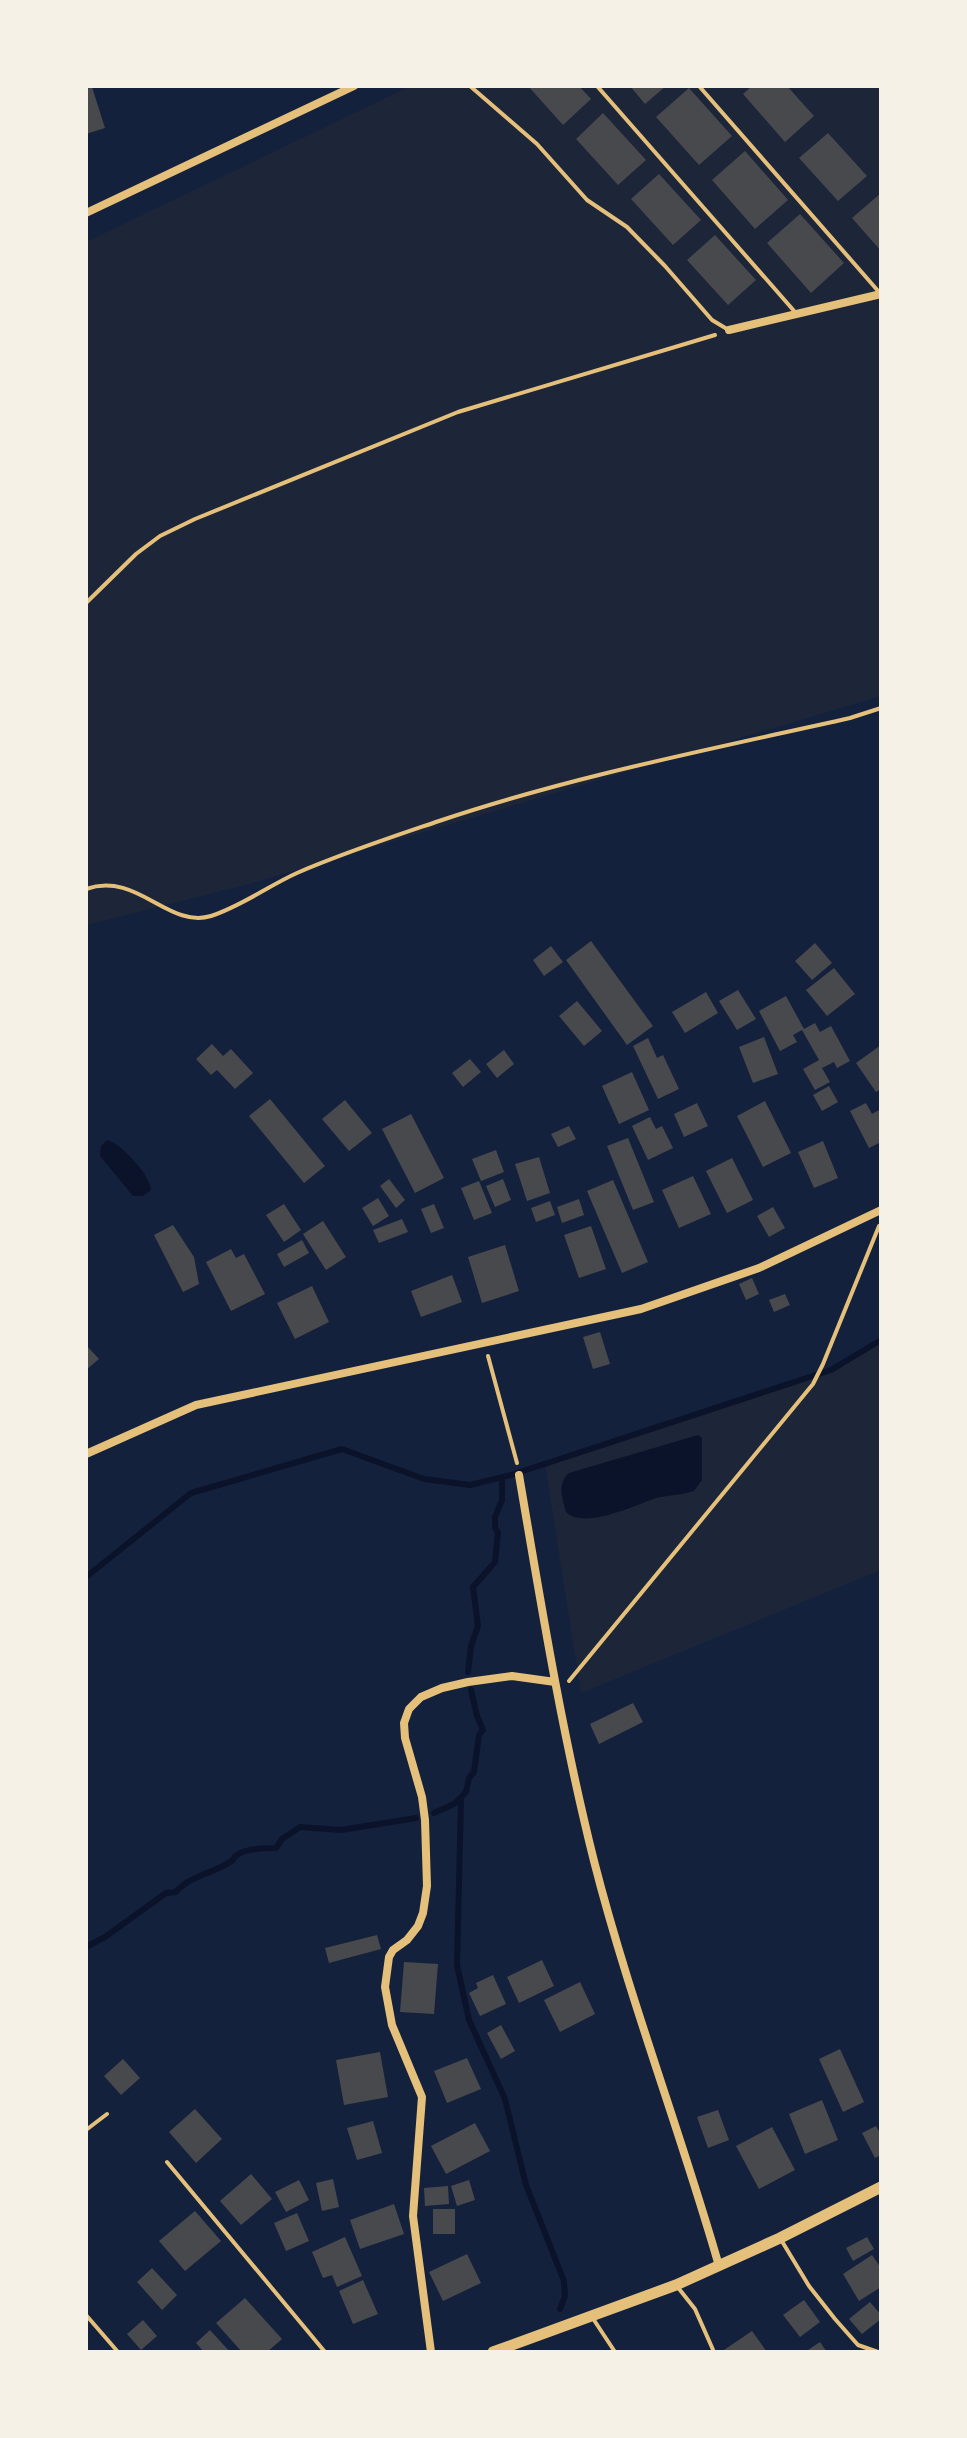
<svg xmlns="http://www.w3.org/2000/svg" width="967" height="2438" viewBox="0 0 967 2438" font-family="Commissioner,sans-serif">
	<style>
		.green { fill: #1d2539 }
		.water { fill: #0b132b }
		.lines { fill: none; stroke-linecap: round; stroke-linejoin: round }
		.stream { stroke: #0b132b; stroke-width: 6 }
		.building { fill: #48494c }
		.path { stroke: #e5c07b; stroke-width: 4 }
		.service { stroke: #e5c07b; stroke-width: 4 }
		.minor { stroke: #e5c07b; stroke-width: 8 }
		.tertiary { stroke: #e5c07b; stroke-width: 11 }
	</style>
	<rect width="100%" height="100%" fill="#14213d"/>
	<!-- green -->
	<path class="green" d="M 411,86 L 881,86 L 881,696 L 253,883 L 86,925 L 86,242 Z
		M 881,1337 L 881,1570 L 581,1693 L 545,1463 L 827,1369 Z"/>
	<!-- water -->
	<path class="water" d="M 107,1140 C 121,1143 151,1176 151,1190 L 143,1196 L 133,1196 L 100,1156 L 101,1146 Z
		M 698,1435 L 702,1438 L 702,1480 L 694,1491 C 682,1495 669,1495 656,1498 C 636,1505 584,1530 566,1512 C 562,1498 557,1484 569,1473 Z"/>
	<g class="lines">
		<!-- stream -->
		<path class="stream" d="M 86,1577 L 191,1493 L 342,1449 L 424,1479 L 470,1485 L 511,1475 L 831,1370 L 881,1340
			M 468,1672 L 471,1646 L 478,1626 L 473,1587 L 495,1562 L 498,1533 L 495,1527 L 495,1517 L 502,1500 L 502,1477
			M 461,1799 L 457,1965 L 469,2020 L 505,2099 L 526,2185 L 564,2281 L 565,2296 L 560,2309
			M 434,1813 L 454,1804 L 466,1792 L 469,1778 L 474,1772 L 479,1735 L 483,1730 L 477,1716 L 471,1690
			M 86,1947 L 105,1937 L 166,1893 L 176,1892 C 190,1875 216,1873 233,1860 C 234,1858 235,1856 237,1855 C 247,1848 265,1848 276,1848 L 282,1839 L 300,1827 L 341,1830 L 416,1818"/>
	</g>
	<!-- building -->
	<path class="building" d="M 528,86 L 579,86 L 591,99 L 563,125 Z
		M 630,86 L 666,86 L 645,104 Z
		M 752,86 L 787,86 L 814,116 L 785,142 L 743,94 Z
		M 92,87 L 105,128 L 86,134 L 86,89 Z
		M 689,88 L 732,136 L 699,165 L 656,117 Z
		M 603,113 L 646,160 L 618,185 L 576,139 Z
		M 828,133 L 867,176 L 838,201 L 799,158 Z
		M 745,151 L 788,200 L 755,229 L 712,180 Z
		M 659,174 L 701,220 L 673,245 L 631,199 Z
		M 881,193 L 881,251 L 852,218 Z
		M 800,214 L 844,263 L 811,293 L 767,243 Z
		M 715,235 L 756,280 L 728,305 L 687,260 Z
		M 591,941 L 653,1026 L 627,1045 L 566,960 Z
		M 815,943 L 832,963 L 812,980 L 795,961 Z
		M 551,946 L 563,962 L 544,976 L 533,960 Z
		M 834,968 L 855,994 L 827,1016 L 806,990 Z
		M 738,990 L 756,1019 L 737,1030 L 719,1001 Z
		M 706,992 L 718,1013 L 685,1033 L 672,1012 Z
		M 786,996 L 804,1029 L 815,1023 L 820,1032 L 831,1026 L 850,1061 L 837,1068 L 834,1062 L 822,1068 L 830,1082 L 815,1090 L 803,1069 L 819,1060 L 802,1030 L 793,1035 L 797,1042 L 780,1051 L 759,1011 Z
		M 577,1001 L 602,1031 L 584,1046 L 559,1016 Z
		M 764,1037 L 778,1074 L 753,1083 L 739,1047 Z
		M 648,1038 L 657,1058 L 663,1055 L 679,1089 L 658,1099 L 633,1046 Z
		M 212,1044 L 223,1056 L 231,1049 L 253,1073 L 235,1089 L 217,1070 L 211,1075 L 196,1059 Z
		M 881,1045 L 881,1089 L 876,1092 L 856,1063 Z
		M 504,1050 L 514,1064 L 497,1078 L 486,1064 Z
		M 470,1059 L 481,1072 L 463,1087 L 452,1073 Z
		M 632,1072 L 649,1110 L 619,1124 L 602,1086 Z
		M 829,1086 L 838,1102 L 822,1111 L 813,1095 Z
		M 270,1099 L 325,1166 L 304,1183 L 249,1116 Z
		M 345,1100 L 372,1133 L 349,1151 L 322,1119 Z
		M 765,1101 L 791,1153 L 763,1167 L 737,1116 Z
		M 697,1103 L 708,1126 L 684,1137 L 674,1114 Z
		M 866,1103 L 872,1114 L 881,1109 L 881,1142 L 869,1148 L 850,1111 Z
		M 411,1114 L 444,1178 L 415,1193 L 382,1129 Z
		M 650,1117 L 656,1129 L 662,1126 L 673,1148 L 648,1160 L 632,1126 Z
		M 569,1126 L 576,1139 L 558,1147 L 551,1134 Z
		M 628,1138 L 654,1202 L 633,1210 L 607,1146 Z
		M 823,1141 L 838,1178 L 814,1188 L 798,1152 Z
		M 496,1150 L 504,1172 L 481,1181 L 472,1159 Z
		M 539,1157 L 550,1193 L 527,1201 L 515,1164 Z
		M 732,1158 L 753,1200 L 727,1213 L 706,1171 Z
		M 693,1176 L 711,1214 L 679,1228 L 662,1190 Z
		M 389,1179 L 405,1200 L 396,1208 L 380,1186 Z
		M 503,1179 L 511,1200 L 495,1207 L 486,1186 Z
		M 613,1180 L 648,1262 L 622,1273 L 587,1191 Z
		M 479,1181 L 492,1213 L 474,1220 L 461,1188 Z
		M 378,1198 L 389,1216 L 373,1226 L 362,1208 Z
		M 579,1199 L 584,1215 L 562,1223 L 557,1207 Z
		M 550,1201 L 555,1215 L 536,1222 L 531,1208 Z
		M 284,1204 L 301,1230 L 284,1242 L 266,1215 Z
		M 434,1204 L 444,1228 L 431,1233 L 421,1209 Z
		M 773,1207 L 785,1228 L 769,1237 L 757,1216 Z
		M 402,1219 L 408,1232 L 379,1243 L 373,1230 Z
		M 323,1221 L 346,1257 L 326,1270 L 303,1234 Z
		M 173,1225 L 194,1257 L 199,1284 L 183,1292 L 154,1235 Z
		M 591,1226 L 606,1269 L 579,1278 L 564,1235 Z
		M 302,1240 L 309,1253 L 284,1267 L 277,1254 Z
		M 505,1245 L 519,1291 L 482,1303 L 468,1257 Z
		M 231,1249 L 236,1258 L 244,1254 L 265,1294 L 231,1311 L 206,1262 Z
		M 452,1275 L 462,1302 L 421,1317 L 411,1291 Z
		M 752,1278 L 759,1294 L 746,1300 L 739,1284 Z
		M 312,1286 L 329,1322 L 295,1339 L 277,1303 Z
		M 785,1294 L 790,1305 L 774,1312 L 769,1300 Z
		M 600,1332 L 610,1364 L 593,1369 L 583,1337 Z
		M 86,1345 L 99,1359 L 86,1370 Z
		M 633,1703 L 643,1722 L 599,1744 L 590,1724 Z
		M 377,1935 L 381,1949 L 329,1963 L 325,1948 Z
		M 542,1960 L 554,1986 L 519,2003 L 507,1977 Z
		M 404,1962 L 438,1964 L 434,2014 L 400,2012 Z
		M 493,1975 L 506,2004 L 480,2016 L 469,1993 L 478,1988 L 476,1983 Z
		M 580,1982 L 595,2014 L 560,2032 L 544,2000 Z
		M 501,2025 L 515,2051 L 501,2059 L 487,2033 Z
		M 840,2049 L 864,2102 L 843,2112 L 819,2059 Z
		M 380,2052 L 388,2097 L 344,2105 L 336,2060 Z
		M 467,2058 L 481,2089 L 447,2103 L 434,2071 Z
		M 123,2059 L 140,2078 L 121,2095 L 104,2076 Z
		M 822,2100 L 838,2140 L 805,2154 L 789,2114 Z
		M 195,2109 L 222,2139 L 196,2163 L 169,2132 Z
		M 718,2110 L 729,2140 L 708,2148 L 697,2117 Z
		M 373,2121 L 382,2153 L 357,2160 L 347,2128 Z
		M 475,2123 L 490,2151 L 446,2174 L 431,2146 Z
		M 876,2126 L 881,2135 L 881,2155 L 875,2158 L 862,2133 Z
		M 772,2127 L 795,2170 L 759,2189 L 736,2146 Z
		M 251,2174 L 272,2199 L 241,2225 L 220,2201 Z
		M 333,2179 L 339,2207 L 322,2211 L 316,2183 Z
		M 299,2180 L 309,2200 L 286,2212 L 275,2192 Z
		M 469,2180 L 475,2200 L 457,2206 L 451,2186 Z
		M 448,2186 L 449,2204 L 425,2206 L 424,2188 Z
		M 394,2204 L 404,2234 L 360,2249 L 350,2220 Z
		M 433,2209 L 455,2209 L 455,2234 L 433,2234 Z
		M 195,2211 L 221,2241 L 185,2271 L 159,2241 Z
		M 297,2213 L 309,2241 L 286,2251 L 274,2223 Z
		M 345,2237 L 362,2276 L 337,2287 L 332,2275 L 323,2278 L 312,2252 Z
		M 867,2237 L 874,2249 L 853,2261 L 846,2248 Z
		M 467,2254 L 481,2283 L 443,2301 L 429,2272 Z
		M 872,2255 L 881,2268 L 881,2287 L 859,2301 L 843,2274 Z
		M 152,2268 L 177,2295 L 162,2310 L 137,2282 Z
		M 363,2280 L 378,2314 L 353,2324 L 339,2291 Z
		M 245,2298 L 282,2339 L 267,2352 L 242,2352 L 216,2323 Z
		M 804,2300 L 820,2322 L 800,2337 L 783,2315 Z
		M 870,2302 L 881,2315 L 881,2319 L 862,2334 L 849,2319 Z
		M 143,2320 L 157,2336 L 141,2350 L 127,2334 Z
		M 210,2330 L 230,2352 L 204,2352 L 196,2343 Z
		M 752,2331 L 767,2352 L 721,2352 Z
		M 820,2342 L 827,2352 L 805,2352 Z"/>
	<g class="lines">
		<!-- path -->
		<path class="path" d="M 86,603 L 136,554 L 160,536 L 195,519 L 458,412 L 715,335
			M 86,889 C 137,871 168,929 211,916 C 242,906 268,886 297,873 C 343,853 392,837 439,821 C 573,776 712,749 850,718 L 881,708
			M 488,1356 L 517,1463
			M 569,1681 L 813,1384 L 823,1364 L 879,1226"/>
		<!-- service -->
		<path class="service" d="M 470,86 L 537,144 L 587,200 L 627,227 L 665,266 L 712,320 L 727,329
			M 597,86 L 795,312
			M 699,86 L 879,292
			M 86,2130 L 107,2114
			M 167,2162 L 325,2352
			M 780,2238 L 809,2286 L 835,2319 L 858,2345 L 878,2352
			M 676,2285 L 695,2309 L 714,2352
			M 86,2315 L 118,2352
			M 592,2317 L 615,2352"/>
		<!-- minor -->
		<path class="minor" d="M 86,213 L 354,86
			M 729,330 L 881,294
			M 86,1454 L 196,1405 L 641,1309 L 759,1268 L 881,1210
			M 519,1475 C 541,1604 562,1734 594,1861 C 629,1998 680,2130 719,2266
			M 431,2352 L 413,2216 L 422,2097 L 392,2025 L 385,1987 L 389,1957 L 393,1950 L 407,1940 L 418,1926 L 423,1913 L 427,1886 L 425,1820 L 422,1797 L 405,1738 L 404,1723 L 409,1709 L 421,1697 L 442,1688 L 468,1682 L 512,1676 L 555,1682"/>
		<!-- tertiary -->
		<path class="tertiary" d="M 493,2352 L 676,2285 L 780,2238 L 881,2187"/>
	</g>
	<!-- border -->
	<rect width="967" height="2438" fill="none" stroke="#f6f1e7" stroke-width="176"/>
</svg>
